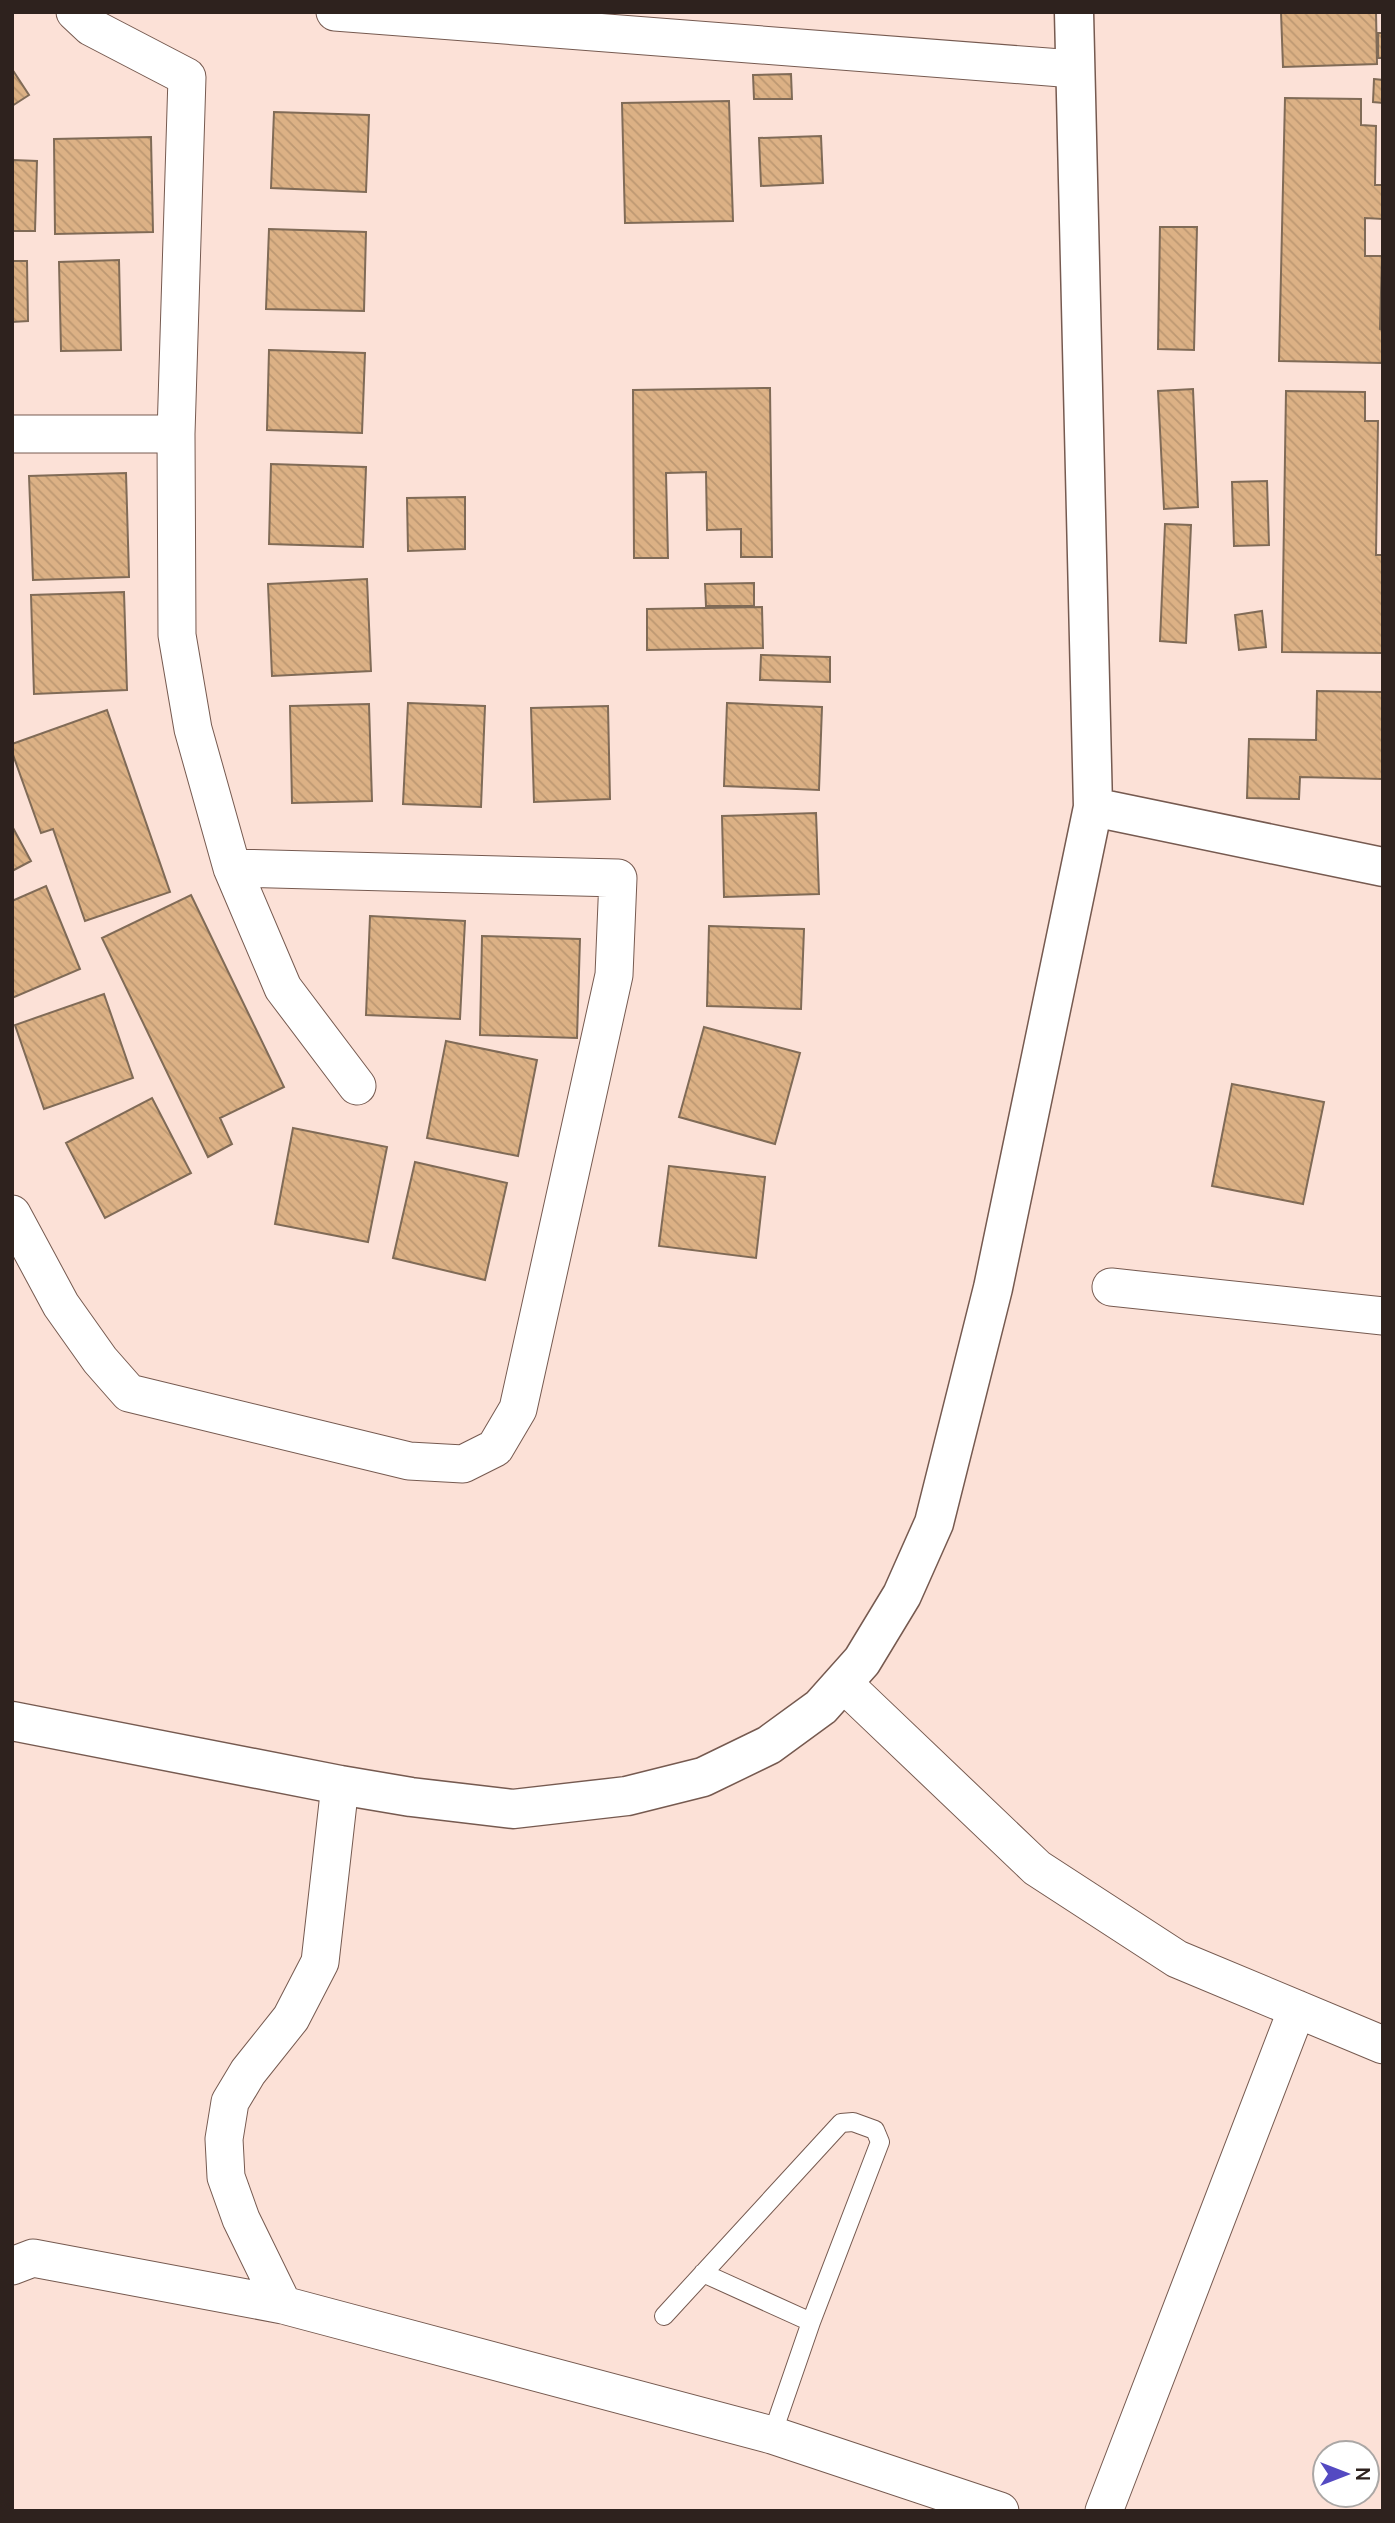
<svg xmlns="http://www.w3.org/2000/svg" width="1395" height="2523" viewBox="0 0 1395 2523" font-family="Manrope,sans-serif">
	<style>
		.building { fill: url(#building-back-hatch); stroke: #806b57; stroke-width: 2 }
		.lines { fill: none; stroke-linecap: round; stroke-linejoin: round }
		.lane-casing { stroke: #765a50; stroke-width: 20 }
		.street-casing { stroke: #765a50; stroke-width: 39 }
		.secondary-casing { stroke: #765a50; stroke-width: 41 }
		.lane { stroke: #fff; stroke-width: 18 }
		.street { stroke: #fff; stroke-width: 37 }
		.secondary { stroke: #fff; stroke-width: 38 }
	</style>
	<defs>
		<pattern id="building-back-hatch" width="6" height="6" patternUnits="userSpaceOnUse" patternTransform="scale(1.75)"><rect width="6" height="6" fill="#dcb185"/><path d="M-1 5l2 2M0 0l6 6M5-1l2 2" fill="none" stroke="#bd9872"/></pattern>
	</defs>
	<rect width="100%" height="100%" fill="#fce1d7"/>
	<!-- building -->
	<path class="building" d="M 1281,12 L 1376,12 L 1377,64 L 1283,67 Z
		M 1378,33 L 1383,33 L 1383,58 L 1378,58 Z
		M 12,69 L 29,95 L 12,106 Z
		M 791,74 L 792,99 L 754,99 L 753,75 Z
		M 1374,79 L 1383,80 L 1383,103 L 1373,102 Z
		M 1285,98 L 1361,99 L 1361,125 L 1376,126 L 1375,185 L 1383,185 L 1383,219 L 1365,218 L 1365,256 L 1382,256 L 1380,329 L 1383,330 L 1383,363 L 1279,361 Z
		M 729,101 L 733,221 L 625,223 L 622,103 Z
		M 274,112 L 369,115 L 366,192 L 271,188 Z
		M 821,136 L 823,183 L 761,186 L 759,138 Z
		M 151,137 L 153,232 L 55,234 L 54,139 Z
		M 12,160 L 37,161 L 35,231 L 12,231 Z
		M 1160,227 L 1197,227 L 1194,350 L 1158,349 Z
		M 269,229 L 366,232 L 364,311 L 266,309 Z
		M 119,260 L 121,350 L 61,351 L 59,262 Z
		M 12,261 L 27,261 L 28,321 L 12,322 Z
		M 269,350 L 365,353 L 362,433 L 267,430 Z
		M 770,388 L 772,557 L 741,557 L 741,529 L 707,530 L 706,472 L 666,473 L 668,558 L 634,558 L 633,390 Z
		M 1193,389 L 1198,507 L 1164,509 L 1158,391 Z
		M 1286,391 L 1365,392 L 1365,421 L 1378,421 L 1376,555 L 1383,555 L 1383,653 L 1282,652 Z
		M 271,464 L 366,467 L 363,547 L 269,544 Z
		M 126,473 L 129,577 L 33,580 L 29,476 Z
		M 1267,481 L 1269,545 L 1234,546 L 1232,482 Z
		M 465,497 L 465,549 L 408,551 L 407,498 Z
		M 1165,524 L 1191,525 L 1186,643 L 1160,641 Z
		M 367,579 L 371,671 L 272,676 L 268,584 Z
		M 754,583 L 754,606 L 706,606 L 705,584 Z
		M 124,592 L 127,690 L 34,694 L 31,595 Z
		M 762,607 L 763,648 L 647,650 L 647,609 Z
		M 1262,611 L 1266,647 L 1239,650 L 1235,615 Z
		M 761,655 L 830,657 L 830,682 L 760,680 Z
		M 1317,691 L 1383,692 L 1383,779 L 1300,777 L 1299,799 L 1247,798 L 1249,739 L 1316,740 Z
		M 408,703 L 485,706 L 481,807 L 403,804 Z
		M 727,703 L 822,707 L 819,790 L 724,786 Z
		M 369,704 L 372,801 L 292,803 L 290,706 Z
		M 608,706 L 610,799 L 534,802 L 531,708 Z
		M 107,710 L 170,892 L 85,921 L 53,829 L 41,833 L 12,752 L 12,744 Z
		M 816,813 L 819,894 L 724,897 L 722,816 Z
		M 12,826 L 31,861 L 12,871 Z
		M 46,886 L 80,969 L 12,998 L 12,901 Z
		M 191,895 L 284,1087 L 220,1118 L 232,1144 L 208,1157 L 102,938 Z
		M 370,916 L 465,921 L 460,1019 L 366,1015 Z
		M 709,926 L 804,929 L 801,1009 L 707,1006 Z
		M 482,936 L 580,939 L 577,1038 L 480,1035 Z
		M 104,994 L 133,1078 L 44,1109 L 15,1025 Z
		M 704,1027 L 800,1053 L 775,1144 L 679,1117 Z
		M 446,1041 L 537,1060 L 518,1156 L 427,1138 Z
		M 1232,1084 L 1324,1102 L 1303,1204 L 1212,1186 Z
		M 152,1098 L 191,1173 L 105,1218 L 66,1143 Z
		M 293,1128 L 387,1147 L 368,1242 L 275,1224 Z
		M 415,1162 L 507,1183 L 485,1280 L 393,1258 Z
		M 669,1166 L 765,1177 L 756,1258 L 659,1246 Z"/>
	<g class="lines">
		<defs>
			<path id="lane" d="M 703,2273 L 811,2322
				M 664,2316 L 841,2123 L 853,2122 L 875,2130 L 880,2142 L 811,2322 L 772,2435"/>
			<path id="street" d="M 75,12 L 91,27 L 187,77 L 176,434 L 177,635 L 193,729 L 232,868 L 283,988 L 357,1086
				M 335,12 L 1074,69
				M 12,434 L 176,434
				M 12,1214 L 61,1305 L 100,1360 L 129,1393 L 409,1461 L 463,1464 L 495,1448 L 518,1409 L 614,975 L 618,878 L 232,868
				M 1111,1287 L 1383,1316
				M 843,1683 L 1037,1868 L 1177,1959 L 1383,2045
				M 12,2266 L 33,2258 L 283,2305 L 772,2435 L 1000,2511
				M 283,2305 L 241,2219 L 226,2177 L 224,2139 L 230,2102 L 248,2072 L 291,2018 L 320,1962 L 340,1785
				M 1104,2511 L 1297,2009"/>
			<path id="secondary" d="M 1093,807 L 1383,867
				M 12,1721 L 340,1785 L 411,1797 L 513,1809 L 627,1796 L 703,1777 L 769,1745 L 821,1707 L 862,1661 L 902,1595 L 934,1523 L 993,1288 L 1093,807 L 1074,12"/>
		</defs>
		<!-- lane casing -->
		<use href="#lane" class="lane-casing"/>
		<!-- street casing -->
		<use href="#street" class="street-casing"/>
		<!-- secondary casing -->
		<use href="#secondary" class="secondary-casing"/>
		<!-- lane -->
		<use href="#lane" class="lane"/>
		<!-- street -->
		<use href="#street" class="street"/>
		<!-- secondary -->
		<use href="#secondary" class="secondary"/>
	</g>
	<!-- border -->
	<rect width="1395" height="2523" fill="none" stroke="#2e221e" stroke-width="28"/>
	<!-- north arrow -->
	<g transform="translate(1346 2474) rotate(90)"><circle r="33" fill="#ffffff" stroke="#aba7a5" stroke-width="2"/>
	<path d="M0-5L12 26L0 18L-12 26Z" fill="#544ac2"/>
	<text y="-10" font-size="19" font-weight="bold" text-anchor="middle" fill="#2e221e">N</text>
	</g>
</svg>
